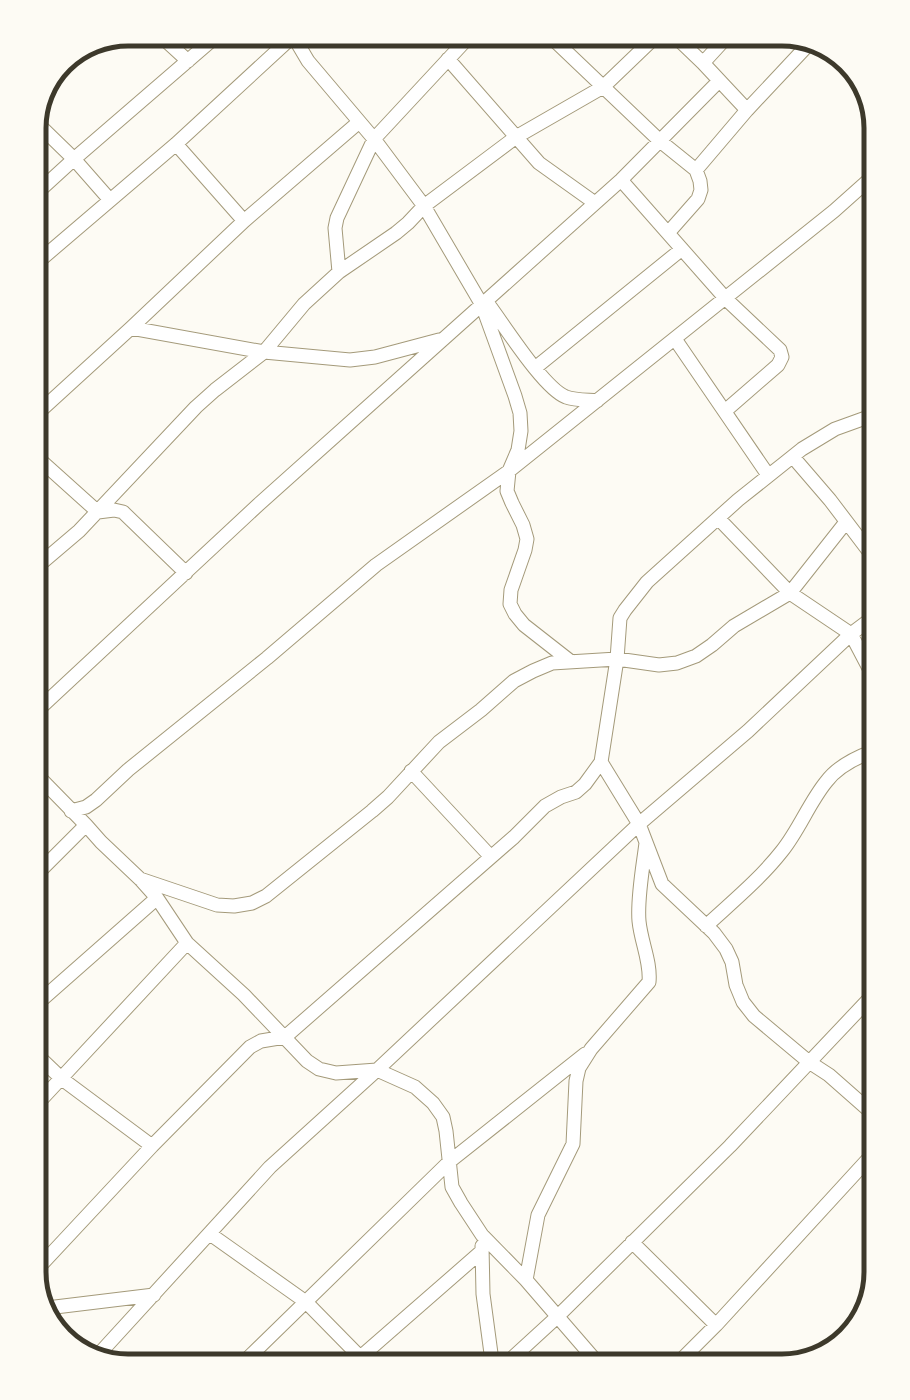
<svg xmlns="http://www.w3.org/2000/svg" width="910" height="1400" viewBox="0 0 910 1400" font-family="Lora,serif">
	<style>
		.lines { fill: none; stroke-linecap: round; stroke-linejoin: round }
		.minor-casing { stroke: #a49a7a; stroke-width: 15 }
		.minor { stroke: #fff; stroke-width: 13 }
		.rim { fill: none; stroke: #3d392b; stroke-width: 5 }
	</style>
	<rect width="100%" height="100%" fill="#fdfbf4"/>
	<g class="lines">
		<defs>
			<path id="minor" d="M 164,39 L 188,61
				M 295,39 L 308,61 L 374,139 L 424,206 L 482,305 L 515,396 L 520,413 L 521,431 L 518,450 L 509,471 L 507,491 L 512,503 L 523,525 L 527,539 L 525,550 L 511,590 L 510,604 L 515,614 L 524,625 L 570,661
				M 553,39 L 660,141 L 696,170 L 700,181 L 701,190 L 698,199 L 668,233
				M 678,39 L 703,63 L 747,110
				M 448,59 L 539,163 L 595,203
				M 703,63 L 725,39
				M 39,125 L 74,159 L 110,200
				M 176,144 L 244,221
				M 696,170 L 747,110 L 807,46
				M 621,180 L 726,299 L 780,350 L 782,357 L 778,365 L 725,411
				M 39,191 L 74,159 L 213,39
				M 39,261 L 176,144 L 290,39
				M 339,272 L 335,228 L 337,218 L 374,139 L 467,39
				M 486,301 C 503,323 543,388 566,397 C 575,400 587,400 597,401
				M 131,328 L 264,352 L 350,360 L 375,357 L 439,340
				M 675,339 L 768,475
				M 535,368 L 682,249
				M 39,412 L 131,328 L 244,221 L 359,122
				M 793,457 L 830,500 L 871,554
				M 39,459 L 98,512 L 114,510 L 123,512 L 186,573
				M 718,518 L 790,593 L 851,634 L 871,672
				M 39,565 L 79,531 L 196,407 L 215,390 L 264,352 L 304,304 L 339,272 L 396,233 L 408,223 L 424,206 L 516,137 L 603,87 L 653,39
				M 39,709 L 258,505 L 621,180 L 719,81
				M 601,762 L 639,824 L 662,884 L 714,933 L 726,949 L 732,962 L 736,985 L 743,1002 L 754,1016 L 809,1062 L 829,1075 L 871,1112
				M 411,771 L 491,857
				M 39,777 L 86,825 L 101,842 L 140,879 L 157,898 L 187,943 L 244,995 L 307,1061 L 319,1069 L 336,1073 L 377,1070 L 415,1087 L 433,1103 L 443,1117 L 446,1131 L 452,1187 L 461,1203 L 482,1235 L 526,1280 L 596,1361
				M 71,811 L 86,807 L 96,800 L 128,770 L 267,658 L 376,565 L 509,471 L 834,211 L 871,178
				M 39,872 L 86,825
				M 140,879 L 217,905 L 234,906 L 252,903 L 266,896 L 372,811 L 388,797 L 439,742 L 481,710 L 514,681 L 533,671 L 552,663 L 617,659 L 659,665 L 677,663 L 696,656 L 712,645 L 734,626 L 790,593 L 846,522
				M 706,926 C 732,902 760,879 782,851 C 799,830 809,803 826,782 C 837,767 855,758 871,752
				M 39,1002 L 157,898
				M 39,1057 L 62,1079 L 152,1146
				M 39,1102 L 187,943
				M 210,1234 L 306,1302 L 364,1361
				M 632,1242 L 716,1325
				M 482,1246 L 483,1294 L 492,1361
				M 39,1267 L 152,1146 L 250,1047 L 261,1041 L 285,1037 L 514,837 L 545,806 L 561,797 L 576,792 L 585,784 L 601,762 L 617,659 L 620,618 L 625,610 L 647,582 L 738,500 L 782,465 L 802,449 L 835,429 L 871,416
				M 526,1280 L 538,1215 L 573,1144 L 576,1081 L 579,1068 L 591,1049 L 649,982 C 651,962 641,942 639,921 C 637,898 643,867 646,843
				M 47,1308 L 154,1295
				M 100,1353 L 270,1167 L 377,1070 L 639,824 L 748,731 L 851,634 L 871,619
				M 245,1361 L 449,1162 L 585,1054
				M 356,1361 L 482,1251
				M 509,1361 L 557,1317 L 730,1146 L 871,997
				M 680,1361 L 716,1325 L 871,1156"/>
		</defs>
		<!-- minor casing -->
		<use href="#minor" class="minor-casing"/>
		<!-- minor -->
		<use href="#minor" class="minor"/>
	</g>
	<!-- crop -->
	<path d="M0 0H910V1400H0ZM128 46H782A82 82 0 0 1 864 128V1272A82 82 0 0 1 782 1354H128A82 82 0 0 1 46 1272V128A82 82 0 0 1 128 46Z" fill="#fdfbf4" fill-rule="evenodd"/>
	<path class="rim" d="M128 46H782A82 82 0 0 1 864 128V1272A82 82 0 0 1 782 1354H128A82 82 0 0 1 46 1272V128A82 82 0 0 1 128 46Z"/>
</svg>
